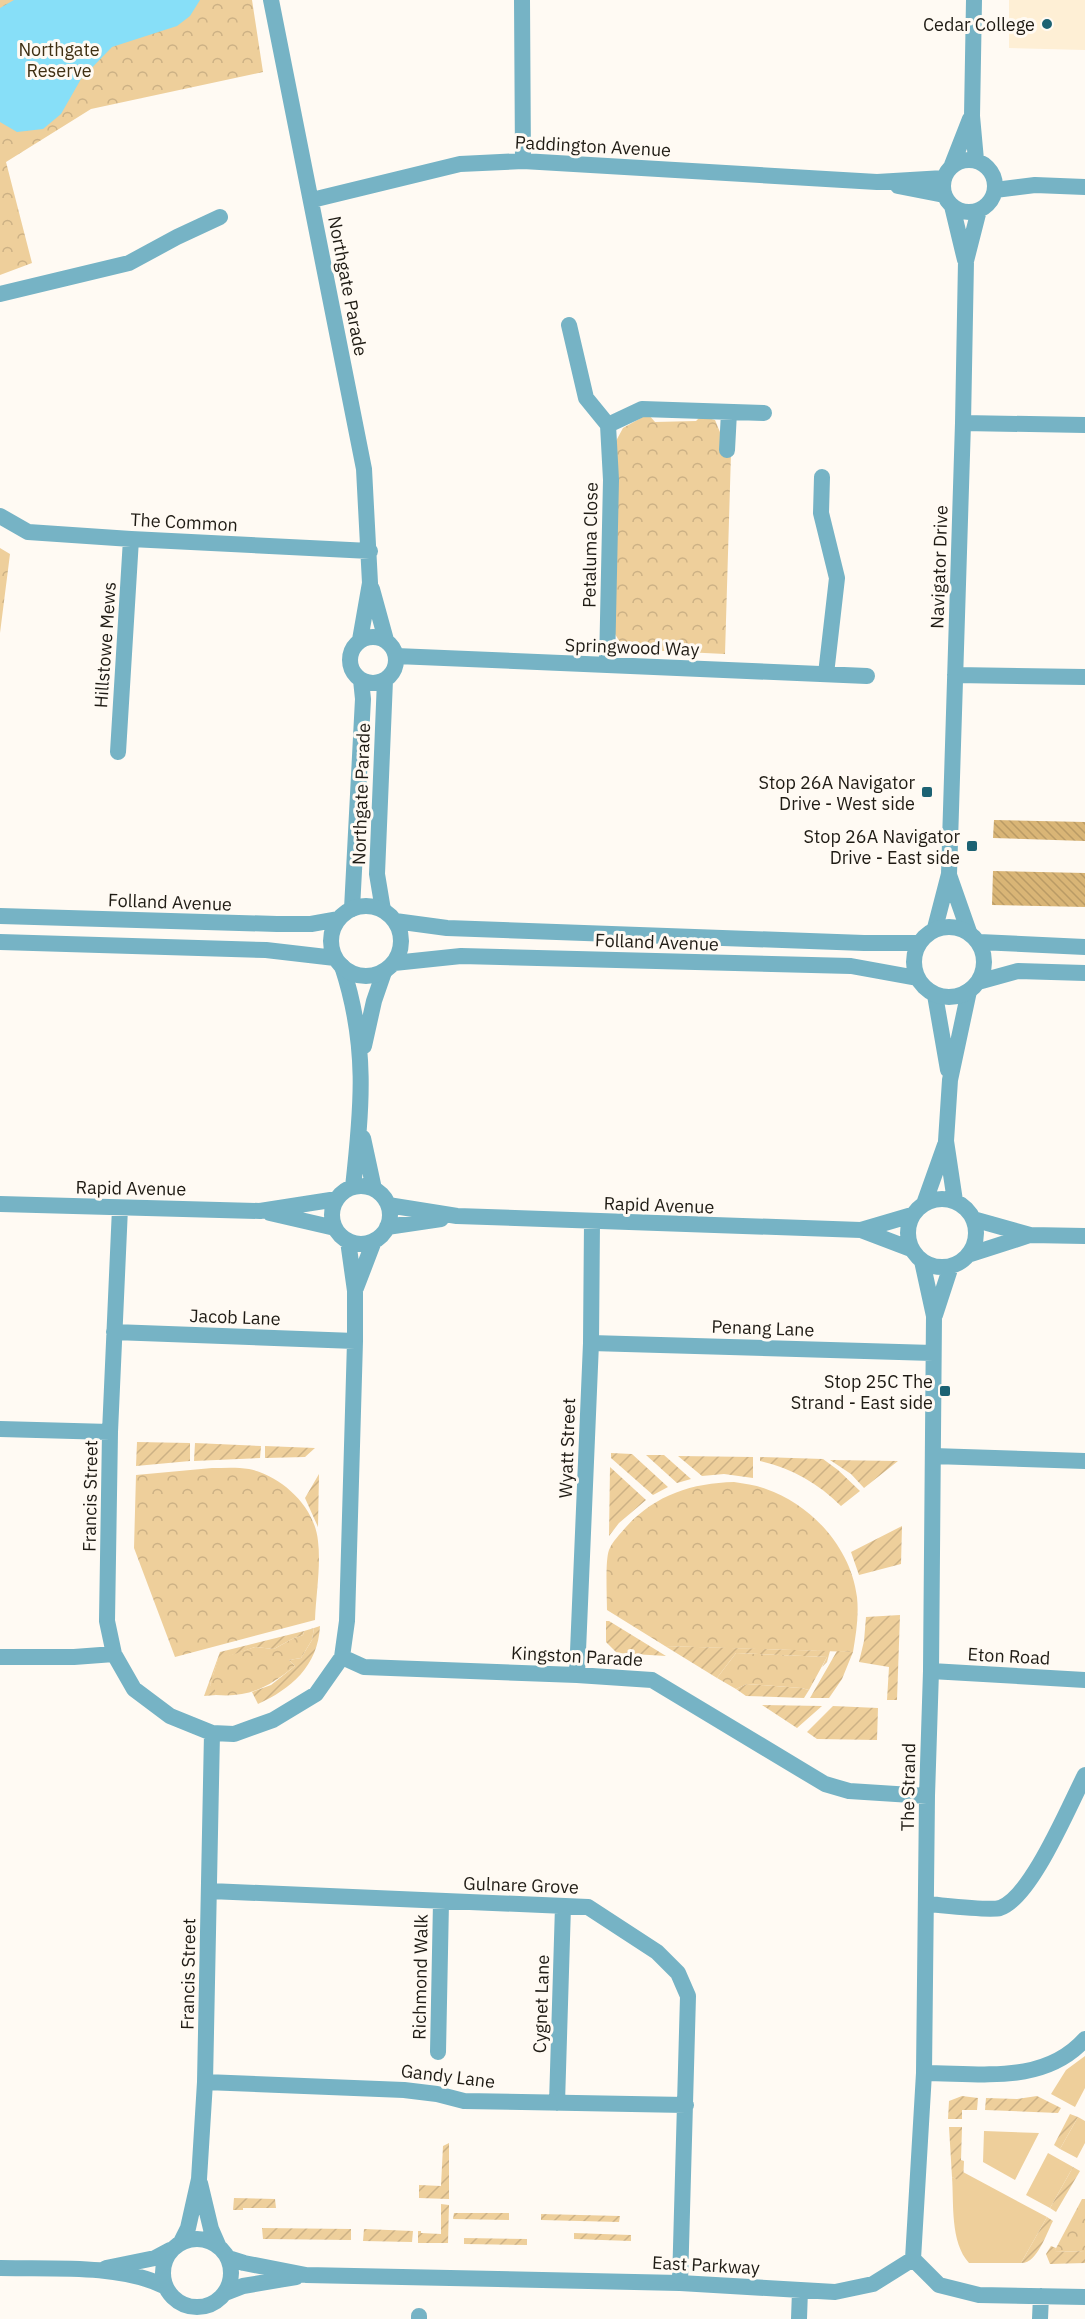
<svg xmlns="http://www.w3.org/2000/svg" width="1085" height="2319" viewBox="0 0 1085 2319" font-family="'IBM Plex Sans',sans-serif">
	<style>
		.built { fill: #feefd5 }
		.grass { fill: #eecf9b }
		.park { fill: url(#park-crowns) }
		.garden { fill: url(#garden-furrows) }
		.water { fill: #87dff8 }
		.building { fill: url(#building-back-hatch) }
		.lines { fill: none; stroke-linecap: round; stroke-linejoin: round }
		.minor { stroke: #76b3c5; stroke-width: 16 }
		.tertiary { stroke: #76b3c5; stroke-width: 16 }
		.poi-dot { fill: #1c6273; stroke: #fffaf3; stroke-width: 2 }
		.labels { text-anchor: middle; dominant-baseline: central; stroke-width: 6; stroke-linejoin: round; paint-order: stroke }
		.poi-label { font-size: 18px; fill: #1f1b14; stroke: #fffaf3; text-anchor: end }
		.park-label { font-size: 18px; fill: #3f3013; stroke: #fffaf3 }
		.street-label { font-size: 18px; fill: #1f1b14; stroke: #fffaf3 }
	</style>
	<defs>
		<pattern id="park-crowns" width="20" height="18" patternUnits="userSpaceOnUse" patternTransform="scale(1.5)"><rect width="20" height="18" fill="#eecf9b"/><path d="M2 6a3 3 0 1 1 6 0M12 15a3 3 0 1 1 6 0" fill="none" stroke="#ccb185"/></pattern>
		<pattern id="garden-furrows" width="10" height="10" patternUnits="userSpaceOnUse" patternTransform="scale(1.5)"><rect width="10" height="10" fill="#eecf9b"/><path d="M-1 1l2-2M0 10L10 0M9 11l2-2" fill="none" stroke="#ccb185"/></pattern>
		<pattern id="building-back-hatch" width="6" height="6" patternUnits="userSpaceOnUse" patternTransform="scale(1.5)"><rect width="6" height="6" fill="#d9b576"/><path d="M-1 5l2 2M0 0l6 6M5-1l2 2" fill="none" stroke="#ba9b65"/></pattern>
	</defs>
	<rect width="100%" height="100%" fill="#fffaf3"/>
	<!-- built -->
	<path class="built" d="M 1009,0 L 1085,0 L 1085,50 L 1009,48 Z"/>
	<!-- grass -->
	<path class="grass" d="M 1085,2056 L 1085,2088 L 1075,2107 L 1051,2094 L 1066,2070 Z
		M 1078,2117 L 1085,2121 L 1085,2143 L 1077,2158 L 1060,2149 Z
		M 984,2131 L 1039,2133 L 1015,2180 L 983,2162 Z
		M 1048,2153 L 1073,2167 L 1050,2208 L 1026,2195 Z
		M 963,2172 L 1047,2217 L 1021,2263 L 969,2263 C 950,2242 954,2204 952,2177 L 963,2182 Z"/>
	<!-- park -->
	<path class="park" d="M 0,0 L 252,0 L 263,72 L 91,109 L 6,162 L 32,263 L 0,275 Z
		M 648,414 L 655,422 L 696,421 L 701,416 L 715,420 L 722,437 L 720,454 L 731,453 L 725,654 L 624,649 L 612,629 L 616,441 L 623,428 Z
		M 0,548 L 10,554 L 0,633 Z
		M 212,1468 C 224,1468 237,1467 249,1469 C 282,1476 315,1507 318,1541 C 321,1566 316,1594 315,1620 L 175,1657 L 134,1548 L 136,1475 Z
		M 734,1482 C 745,1484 756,1485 766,1489 C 812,1505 851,1548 857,1597 C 859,1616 856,1634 853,1652 L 665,1646 L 607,1610 C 607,1597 605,1560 609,1550 C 612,1542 620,1534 626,1527 C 655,1495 692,1483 734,1482 Z
		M 314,1628 L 312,1640 L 301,1658 L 289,1660 L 295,1666 C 270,1686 250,1698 216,1695 L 210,1685 L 218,1659 L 255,1647 L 274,1649 L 292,1639 L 303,1635 L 304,1631 Z
		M 736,1653 L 827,1657 L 809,1690 L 801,1688 L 747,1684 L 736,1689 L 717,1678 Z
		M 1082,2199 L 1085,2199 L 1085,2251 L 1054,2252 Z"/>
	<!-- garden -->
	<path class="garden" d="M 137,1442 L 190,1443 L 190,1461 L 136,1466 Z
		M 195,1443 L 261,1446 L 260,1458 L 194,1461 Z
		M 265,1446 L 315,1448 L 305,1457 L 265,1458 Z
		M 611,1453 L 632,1454 L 668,1487 L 653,1495 L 611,1458 Z
		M 646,1455 L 664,1455 L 691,1479 L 677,1483 Z
		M 678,1456 L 753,1457 L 753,1478 L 724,1474 L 702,1476 Z
		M 760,1457 L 823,1459 L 838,1470 L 860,1491 L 841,1506 C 818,1483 791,1468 760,1461 Z
		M 830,1460 L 898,1461 L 864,1488 L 851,1474 Z
		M 610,1467 L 646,1500 L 619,1523 L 609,1536 Z
		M 319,1474 L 318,1527 L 305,1498 Z
		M 902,1526 L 901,1564 L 859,1575 L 851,1552 Z
		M 900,1615 L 897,1700 L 887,1700 L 889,1667 L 859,1662 L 864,1641 L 866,1617 Z
		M 606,1621 L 609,1621 L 666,1656 L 617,1653 L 606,1642 Z
		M 320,1626 C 318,1666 291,1689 258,1704 L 252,1692 L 271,1685 L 295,1666 L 289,1660 L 301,1658 L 312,1640 L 314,1628 Z
		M 304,1631 L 303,1635 L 292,1639 L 274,1649 L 255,1647 L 229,1656 L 226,1661 L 218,1660 L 210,1685 L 215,1690 L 216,1695 L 204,1696 L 220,1652 Z
		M 665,1646 L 830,1651 L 827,1662 L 822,1667 L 827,1657 L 736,1653 L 717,1678 Z
		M 837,1651 L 853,1652 L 842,1679 L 829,1698 L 810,1698 Z
		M 747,1684 L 801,1688 L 809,1690 L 804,1698 L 746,1696 L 736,1689 Z
		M 762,1705 L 822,1706 L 797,1728 Z
		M 833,1706 L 878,1708 L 877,1740 L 817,1739 L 807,1732 Z
		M 962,2096 L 978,2098 L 977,2110 L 962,2110 L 962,2119 L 948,2119 L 949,2101 Z
		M 1037,2096 L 1061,2108 L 1058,2113 L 985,2110 L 986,2098 L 1017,2099 Z
		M 1070,2114 L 1078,2117 L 1060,2149 L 1054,2145 Z
		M 949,2127 L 962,2127 L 961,2160 L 964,2161 L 963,2183 L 952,2177 Z
		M 449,2143 L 449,2199 L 419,2198 L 419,2185 L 441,2186 L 443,2146 Z
		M 1073,2167 L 1080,2171 L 1056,2212 L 1050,2208 Z
		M 234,2198 L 275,2199 L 276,2208 L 243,2208 L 243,2210 L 233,2210 Z
		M 441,2204 L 449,2205 L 448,2243 L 418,2243 L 418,2231 L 421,2231 L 421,2233 L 441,2234 Z
		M 454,2213 L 509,2213 L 509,2220 L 453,2219 Z
		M 541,2214 L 620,2216 L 619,2222 L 541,2220 Z
		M 1047,2217 L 1053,2221 C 1046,2234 1037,2264 1021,2263 Z
		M 262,2228 L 351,2229 L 351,2240 L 263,2239 Z
		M 364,2229 L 413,2231 L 412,2242 L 363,2241 Z
		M 574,2233 L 631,2235 L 631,2241 L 574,2239 Z
		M 464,2238 L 527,2239 L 527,2245 L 464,2244 Z
		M 1051,2246 L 1056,2248 L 1055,2252 L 1085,2251 L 1085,2263 L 1050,2264 L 1046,2254 Z"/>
	<!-- water -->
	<path class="water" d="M 14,0 L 200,0 L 190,16 L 177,26 L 112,47 L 81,79 L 61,114 L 43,129 L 17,132 L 0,122 L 0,8 Z"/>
	<!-- building -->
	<path class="building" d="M 994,820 L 1085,822 L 1085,841 L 993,838 Z
		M 993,871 L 1085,873 L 1085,907 L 992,905 Z"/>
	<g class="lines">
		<!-- minor -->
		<path class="minor" d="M 271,0 L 364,469 L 370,583 L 360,640
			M 522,0 L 523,161
			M 974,0 L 972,116 L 976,160
			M943 186a26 26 0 1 1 52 0a26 26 0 1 1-52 0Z
			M 952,165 L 970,119
			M 898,186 L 944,195
			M 995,190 L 1035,185 L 1085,187
			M 312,200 L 460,164 L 523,161 L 877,182 L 944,178
			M 952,206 L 965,260
			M 0,294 L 129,263 L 177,237 L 220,217
			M 569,325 L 586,398 L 608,425
			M 963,423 L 1085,425
			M 727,450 L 729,412
			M 822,477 L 821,513 L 837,578 L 826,674
			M 0,516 L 28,532 L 131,539 L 370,551
			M 372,589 L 386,640
			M350 660a23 23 0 1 1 46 0a23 23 0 1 1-46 0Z
			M 396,656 L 867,676
			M 607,665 L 611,480 L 608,425 L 642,409 L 764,413
			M 955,675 L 1085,677
			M 118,752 L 131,539
			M 949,875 L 969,932
			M 352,909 L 363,699 L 361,680
			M 383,910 L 377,874 L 385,680
			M 935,928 L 949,874 L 963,423 L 966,261 L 979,210
			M 342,966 C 368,1045 362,1107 353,1187
			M 935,995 L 948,1070
			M 364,1046 L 374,1001 L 384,972
			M 363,1138 L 374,1189
			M332 1215a29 29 0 1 1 58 0a29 29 0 1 1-58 0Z
			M908 1233a34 34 0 1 1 68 0a34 34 0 1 1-68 0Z
			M 955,1201 L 946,1141 L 950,1080 L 969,991
			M 0,1204 L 260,1211 L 337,1199
			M 924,1204 L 945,1145
			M 388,1205 L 457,1216 L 861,1230 L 912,1215
			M 120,1208 L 110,1432 L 107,1621 L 114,1654 L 134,1689 L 170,1716 L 212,1733 L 234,1734 L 273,1720 L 316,1694 L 342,1657 L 347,1621 L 355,1341 L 355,1291 L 348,1241
			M 270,1213 L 335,1228
			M 973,1219 L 1030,1235 L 1085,1236
			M 387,1227 L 441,1219
			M 861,1230 L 911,1249
			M 968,1255 L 1030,1235
			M 356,1288 L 374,1241
			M 935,1315 L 951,1266
			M 114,1332 L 355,1341
			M 591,1343 L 933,1353
			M 0,1429 L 110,1432
			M 933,1456 L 1085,1461
			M 0,1657 L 74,1657 L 114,1654
			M 342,1657 L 364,1667 L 577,1675 L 652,1680 L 825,1784 L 849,1791 L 927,1796
			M 931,1671 L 1085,1680
			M 577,1675 L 591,1343 L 592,1222
			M 210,1891 L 588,1907 L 657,1952 L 678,1973 L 688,1996 L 680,2283
			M 927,1904 C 941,1905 989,1911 1000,1908 C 1031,1898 1069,1806 1085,1775
			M 438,2052 L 441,1902
			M 924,2073 C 980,2073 1044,2085 1085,2039
			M 205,2082 L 404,2090 L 437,2094 L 464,2101 L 686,2105
			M 557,2103 L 563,1906
			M 200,2183 L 211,2229 L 218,2245
			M163 2273a34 34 0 1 1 68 0a34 34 0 1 1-68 0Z
			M 181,2242 L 188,2228 L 199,2179 L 205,2082 L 212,1733
			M 228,2258 L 244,2263 L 306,2275 L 680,2283 L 835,2292 L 873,2284 L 913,2259 L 939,2285 L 979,2295 L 1085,2297
			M 913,2259 L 924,2073 L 927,1796 L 931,1671 L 934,1316 L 922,1261
			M 0,2268 C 50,2269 119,2264 164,2286
			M 106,2268 L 155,2258 L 170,2250
			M 225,2293 L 243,2286 L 296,2277
			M 419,2319 L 419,2316
			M 799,2319 L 800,2290
			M 1040,2319 L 1041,2296"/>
		<!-- tertiary -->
		<path class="tertiary" d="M331 941a35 35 0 1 1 70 0a35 35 0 1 1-70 0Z
			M 0,916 L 277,924 L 311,924 L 339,919
			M 395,921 L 447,928 L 864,943 L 918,943
			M914 962a35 35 0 1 1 70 0a35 35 0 1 1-70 0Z
			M 0,942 L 266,950 L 335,958
			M 979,942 L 1085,947
			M 394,963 L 461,956 L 851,966 L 917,978
			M 978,982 L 1018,971 L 1085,973"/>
	</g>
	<!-- markers -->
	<g class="poi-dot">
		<circle cx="1047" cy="24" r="6"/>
		<rect x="921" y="786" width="12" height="12" rx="3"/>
		<rect x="966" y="840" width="12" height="12" rx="3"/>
		<rect x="939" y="1385" width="12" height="12" rx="3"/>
	</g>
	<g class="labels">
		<!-- poi labels -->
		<g class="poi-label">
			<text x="1035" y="24">Cedar College</text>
			<text x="915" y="782">Stop 26A Navigator<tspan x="915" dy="21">Drive - West side</tspan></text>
			<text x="960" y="836">Stop 26A Navigator<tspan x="960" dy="21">Drive - East side</tspan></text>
			<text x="933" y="1381">Stop 25C The<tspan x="933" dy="21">Strand - East side</tspan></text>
		</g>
		<!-- park labels -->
		<g class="park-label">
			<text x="59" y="49">Northgate<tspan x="59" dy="21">Reserve</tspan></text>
		</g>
		<!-- street labels -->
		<g class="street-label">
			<text transform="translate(593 146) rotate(3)">Paddington Avenue</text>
			<text transform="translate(348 286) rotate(79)">Northgate Parade</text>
			<text transform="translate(184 522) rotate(3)">The Common</text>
			<text transform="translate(590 545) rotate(-89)">Petaluma Close</text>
			<text transform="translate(939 567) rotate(-88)">Navigator Drive</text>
			<text transform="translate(105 645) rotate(-86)">Hillstowe Mews</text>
			<text transform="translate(632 647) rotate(2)">Springwood Way</text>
			<text transform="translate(361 794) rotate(-88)">Northgate Parade</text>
			<text transform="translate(170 902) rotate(2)">Folland Avenue</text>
			<text transform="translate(657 942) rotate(2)">Folland Avenue</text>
			<text transform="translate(131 1188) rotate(1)">Rapid Avenue</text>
			<text transform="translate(659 1205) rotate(2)">Rapid Avenue</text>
			<text transform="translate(235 1317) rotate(2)">Jacob Lane</text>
			<text transform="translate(763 1328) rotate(2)">Penang Lane</text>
			<text transform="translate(567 1448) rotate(-88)">Wyatt Street</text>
			<text transform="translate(90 1496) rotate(-89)">Francis Street</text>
			<text transform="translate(577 1656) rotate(3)">Kingston Parade</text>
			<text transform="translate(1009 1656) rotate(3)">Eton Road</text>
			<text transform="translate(908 1787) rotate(-89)">The Strand</text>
			<text transform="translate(521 1885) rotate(2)">Gulnare Grove</text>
			<text transform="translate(188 1974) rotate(-89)">Francis Street</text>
			<text transform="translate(420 1977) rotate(-89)">Richmond Walk</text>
			<text transform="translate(541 2004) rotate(-88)">Cygnet Lane</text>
			<text transform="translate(448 2076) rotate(7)">Gandy Lane</text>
			<text transform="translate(706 2265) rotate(3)">East Parkway</text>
		</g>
	</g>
</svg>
